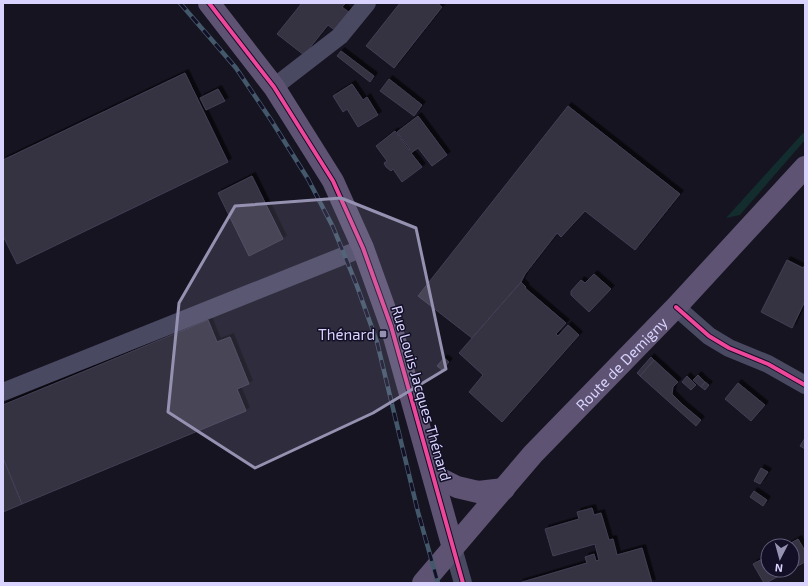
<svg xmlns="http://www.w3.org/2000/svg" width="808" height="586" viewBox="0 0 808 586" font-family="'Exo 2',sans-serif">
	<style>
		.green { fill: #132c2d }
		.building { fill: #343243; stroke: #433f54; filter: url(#shadow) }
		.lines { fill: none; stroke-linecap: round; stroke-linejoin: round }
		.minor { stroke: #4a4962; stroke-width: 18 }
		.major { stroke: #5e5373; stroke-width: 22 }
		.rail-casing { stroke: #43596b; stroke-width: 4.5 }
		.rail { stroke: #130f26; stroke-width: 3; stroke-dasharray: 9; stroke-linecap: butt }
		.cycleway-casing { stroke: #130f26; stroke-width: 6 }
		.cycleway { stroke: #ed469a; stroke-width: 4 }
		.marked { fill: #9591b1; fill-opacity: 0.2; stroke: #9591b1; stroke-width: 3; stroke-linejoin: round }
		.poi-dot { fill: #9591b1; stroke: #130f26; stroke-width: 1.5 }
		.labels { text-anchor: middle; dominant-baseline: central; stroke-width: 3; stroke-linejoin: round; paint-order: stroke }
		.poi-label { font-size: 15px; fill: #d9d4ff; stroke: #130f26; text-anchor: end }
		.street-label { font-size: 15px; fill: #d9d4ff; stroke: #130f26 }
	</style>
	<defs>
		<filter id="shadow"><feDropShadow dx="3.5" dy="-3.5" stdDeviation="0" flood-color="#0009"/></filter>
	</defs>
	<rect width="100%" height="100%" fill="#161421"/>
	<!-- green -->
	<path class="green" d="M 803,133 L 805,134 L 805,140 L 740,215 L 726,218 Z"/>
	<!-- building -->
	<path class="building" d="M 302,3 L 346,3 L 342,7 L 350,13 L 336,31 L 328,25 L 304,55 L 277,34 Z
		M 400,3 L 437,3 L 442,7 L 394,68 L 366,46 Z
		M 341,51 L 374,76 L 370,82 L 337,56 Z
		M 185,73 L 228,162 L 17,264 L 3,236 L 3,160 Z
		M 389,79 L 422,105 L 414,116 L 380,91 Z
		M 352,84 L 363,100 L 367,97 L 378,115 L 358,127 L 347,109 L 343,112 L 333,96 Z
		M 218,89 L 225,101 L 206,110 L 200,98 Z
		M 568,106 L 680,194 L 635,250 L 585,211 L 561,237 L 557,233 L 525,274 L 521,282 L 472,338 L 418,296 Z
		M 418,116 L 447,155 L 432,166 L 418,148 L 411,153 L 422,167 L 402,182 L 393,169 L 391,171 L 386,167 L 384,163 L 387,161 L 376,146 L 395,131 L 409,150 L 410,149 L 397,132 Z
		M 252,176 L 283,239 L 249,256 L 218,193 Z
		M 787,260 L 803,268 L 805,265 L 805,301 L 792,328 L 761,312 Z
		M 594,274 L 611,289 L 589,312 L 571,295 L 571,291 L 581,280 L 585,283 Z
		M 521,282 L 526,287 L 525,288 L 566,323 L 556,334 L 558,336 L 568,325 L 579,335 L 502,422 L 469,392 L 483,375 L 459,353 Z
		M 208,320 L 217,342 L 230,337 L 249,384 L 237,389 L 246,411 L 22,504 L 3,458 L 3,405 Z
		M 651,357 L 654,360 L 640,376 L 637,373 Z
		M 444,358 L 449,362 L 442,370 L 437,366 Z
		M 654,360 L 678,382 L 673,387 L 672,394 L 683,405 L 701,420 L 696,426 L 640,376 Z
		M 698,375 L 705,382 L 701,387 L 693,380 Z
		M 687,376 L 696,385 L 691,390 L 682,382 Z
		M 705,382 L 709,385 L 705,390 L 701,387 Z
		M 738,383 L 765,405 L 751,421 L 725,399 Z
		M 805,438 L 805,449 L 800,446 Z
		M 3,458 L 22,504 L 3,512 Z
		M 761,468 L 768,472 L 760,484 L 754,481 Z
		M 754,491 L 767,500 L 763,506 L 750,497 Z
		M 592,508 L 594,515 L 601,513 L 609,540 L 613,539 L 617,555 L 642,548 L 652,583 L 519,583 L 587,563 L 585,557 L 594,554 L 596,561 L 599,560 L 595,544 L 553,556 L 545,529 L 579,519 L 577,512 Z
		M 798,539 L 805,551 L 805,562 L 792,569 L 792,546 L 786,546 Z
		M 768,556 L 768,570 L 790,570 L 766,583 L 764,583 L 753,564 Z"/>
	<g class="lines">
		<!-- minor -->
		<path class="minor" d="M 274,87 L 340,36 L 367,3
			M 676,307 L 709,336 L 729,348 L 768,364 L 805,385
			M 3,392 L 363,248
			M 453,548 L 463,583"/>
		<!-- major -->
		<g class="major">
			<path d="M 209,3 L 274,87 L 333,181 L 363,248 L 391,326 L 453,548"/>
			<path d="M 433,475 L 457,487 L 478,492 L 504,489"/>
			<path id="s1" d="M 423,583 L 533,454 L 676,307 L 805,167"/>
		</g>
		<defs>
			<path id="rail" d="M 180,3 L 236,68 L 271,120 L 308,179 L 333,227 L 357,286 L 377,342 L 418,512 L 438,583"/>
		</defs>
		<!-- rail casing -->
		<use href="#rail" class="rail-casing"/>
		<!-- rail -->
		<use href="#rail" class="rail"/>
		<defs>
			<path id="cycleway" d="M 209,3 L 274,87 L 333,181 L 363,248 L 391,326 L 463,583
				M 676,307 L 709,336 L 729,348 L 768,364 L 805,385"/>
		</defs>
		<!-- cycleway casing -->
		<use href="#cycleway" class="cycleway-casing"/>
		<!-- cycleway -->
		<use href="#cycleway" class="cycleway"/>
	</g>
	<!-- marked area -->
	<path class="marked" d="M 341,198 L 416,228 L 446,369 L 373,413 L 255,468 L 168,412 L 179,303 L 235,206 Z"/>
	<!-- markers -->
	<rect class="poi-dot" x="379" y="330" width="8" height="8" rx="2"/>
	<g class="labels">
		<!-- poi labels -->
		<g class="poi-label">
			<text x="375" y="334">Thénard</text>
		</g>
		<!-- street labels -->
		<g class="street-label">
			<text stroke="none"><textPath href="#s1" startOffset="296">Route de Demigny</textPath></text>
			<text transform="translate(422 393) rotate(74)">Rue Louis Jacques Thénard</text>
		</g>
	</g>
	<!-- border -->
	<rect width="808" height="586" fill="none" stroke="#d9d4ff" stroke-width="8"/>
	<!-- north arrow -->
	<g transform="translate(780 558) rotate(186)"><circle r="19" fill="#130f26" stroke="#625e7d"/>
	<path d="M0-3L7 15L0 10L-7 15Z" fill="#9591b1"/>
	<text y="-6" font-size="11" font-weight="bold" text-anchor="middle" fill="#d9d4ff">N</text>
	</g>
</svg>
